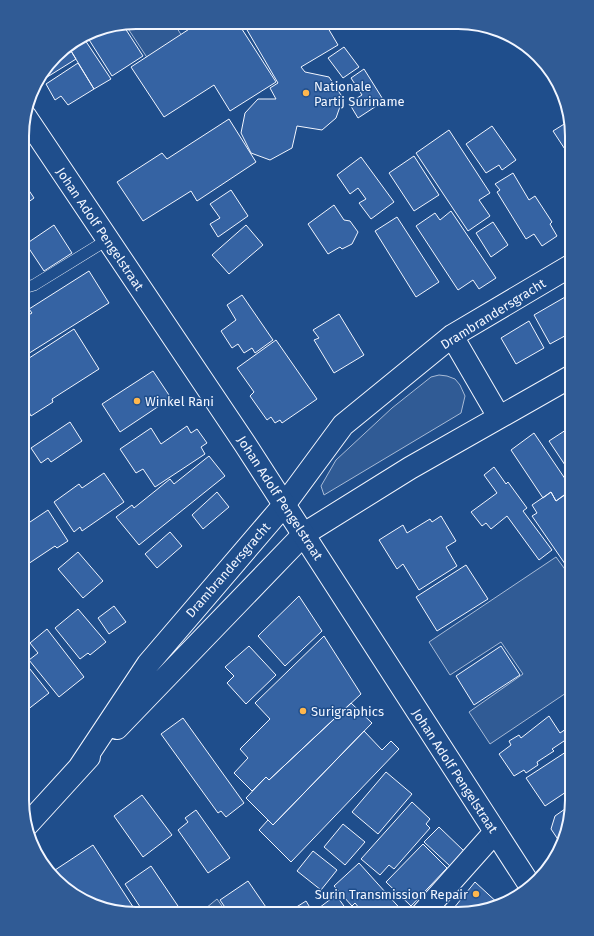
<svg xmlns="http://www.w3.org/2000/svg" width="594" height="936" viewBox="0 0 594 936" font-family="'Fira Sans',sans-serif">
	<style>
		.built { fill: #305b95; stroke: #a8bbd7 }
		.building { fill: #3563a3; stroke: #f2f6ff }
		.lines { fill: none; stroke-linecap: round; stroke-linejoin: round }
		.service-casing { stroke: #f2f6ff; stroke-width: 12 }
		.minor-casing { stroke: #f2f6ff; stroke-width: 24 }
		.secondary-casing { stroke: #f2f6ff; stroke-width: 24 }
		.service { stroke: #1f4e8c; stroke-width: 11 }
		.minor { stroke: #1f4e8c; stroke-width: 22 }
		.secondary { stroke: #1f4e8c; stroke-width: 22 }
		.poi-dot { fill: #ffb74d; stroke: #1f4e8c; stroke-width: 1.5 }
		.labels { text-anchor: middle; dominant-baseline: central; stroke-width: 3; stroke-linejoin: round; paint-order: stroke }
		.poi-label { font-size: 13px; fill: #f2f6ff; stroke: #1f4e8c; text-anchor: start }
		.street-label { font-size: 13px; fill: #f2f6ff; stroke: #1f4e8c }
		.rim { fill: none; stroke: #f2f6ff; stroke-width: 2 }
	</style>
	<rect width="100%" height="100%" fill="#1f4e8c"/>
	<!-- built -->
	<path class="built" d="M 136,22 L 173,22 L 182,36 L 148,59 L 125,24 Z
		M 439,375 L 447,376 L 455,379 L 460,385 L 465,396 L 461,413 L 324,495 L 321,486 L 336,460 L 392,408 L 431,377 Z
		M 556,557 L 572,579 L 572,689 L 490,744 L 469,712 L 523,674 L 501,642 L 450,675 L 429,642 Z
		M 217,899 L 227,913 L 200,913 Z"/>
	<!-- building -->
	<path class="building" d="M 200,22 L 238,23 L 276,82 L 230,111 L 214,85 L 164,117 L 131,67 Z
		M 243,23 L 325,23 L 338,45 L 301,67 L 305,72 L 329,77 L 343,98 L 336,118 L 322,130 L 297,126 L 292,148 L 270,160 L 251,153 L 241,133 L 245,113 L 258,99 L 276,99 L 270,88 L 278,83 Z
		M 123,25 L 143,56 L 112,76 L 86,35 L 93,31 Z
		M 83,37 L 111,79 L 94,89 L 68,46 Z
		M 68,46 L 76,59 L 44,79 L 41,76 L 61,50 Z
		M 344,47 L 359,67 L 343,78 L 328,58 Z
		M 78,63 L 94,89 L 68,105 L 61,96 L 55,100 L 46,84 Z
		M 364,69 L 384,101 L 358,118 L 349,103 L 362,95 L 351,78 Z
		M 229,119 L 256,162 L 197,201 L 191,191 L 143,221 L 117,182 L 162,153 L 167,159 Z
		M 569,121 L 572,136 L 572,160 L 553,131 Z
		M 492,126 L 516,160 L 502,170 L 499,165 L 486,173 L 466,144 Z
		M 449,130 L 490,193 L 479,200 L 490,216 L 468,231 L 416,153 Z
		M 414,156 L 439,195 L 414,211 L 389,173 Z
		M 361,157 L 394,202 L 371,219 L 359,203 L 366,199 L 358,188 L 350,194 L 337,175 Z
		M 513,173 L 529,200 L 535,196 L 552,222 L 550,224 L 557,236 L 542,246 L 534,234 L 526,239 L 497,192 L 500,190 L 495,184 Z
		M 23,189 L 25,191 L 28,189 L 34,198 L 23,206 Z
		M 231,190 L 248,216 L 218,237 L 210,224 L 220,218 L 210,204 Z
		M 334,205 L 344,220 L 350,221 L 358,232 L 352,244 L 342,249 L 340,247 L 328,254 L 308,224 Z
		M 451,211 L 496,278 L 479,289 L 473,280 L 458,290 L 416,226 L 435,213 L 440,220 Z
		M 397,217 L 439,282 L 416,297 L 375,231 Z
		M 493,222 L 508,245 L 491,257 L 476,233 Z
		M 54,225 L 72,253 L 44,271 L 26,244 Z
		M 246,225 L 263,245 L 229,274 L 212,255 Z
		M 89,271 L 109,303 L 23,357 L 23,318 L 32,313 L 29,309 Z
		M 572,293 L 572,332 L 550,344 L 534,315 Z
		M 242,295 L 273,340 L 255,353 L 252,348 L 244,353 L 238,344 L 232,348 L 221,331 L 236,320 L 227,305 Z
		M 339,314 L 364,355 L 334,373 L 314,340 L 319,338 L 313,330 Z
		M 529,321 L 544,348 L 516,364 L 501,338 Z
		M 74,329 L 99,369 L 52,399 L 53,402 L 31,416 L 29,412 L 23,417 L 23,362 Z
		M 276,340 L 317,399 L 282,423 L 280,420 L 275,423 L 271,417 L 267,420 L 250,396 L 254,392 L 237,368 Z
		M 153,371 L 171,398 L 120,432 L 102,404 Z
		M 70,422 L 82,441 L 51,462 L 48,458 L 41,463 L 31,448 Z
		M 187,426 L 191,433 L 197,429 L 207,443 L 201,447 L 205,454 L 155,487 L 143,469 L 136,473 L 120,449 L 151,428 L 161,444 Z
		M 572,426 L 572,469 L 569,471 L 549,441 Z
		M 534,433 L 572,489 L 556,501 L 551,492 L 543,498 L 511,450 Z
		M 209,456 L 225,476 L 139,545 L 116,517 L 132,505 L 134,508 L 170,479 L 174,484 Z
		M 494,467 L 506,484 L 508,482 L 527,508 L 523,511 L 552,550 L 539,560 L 507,516 L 491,529 L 486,523 L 482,526 L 471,512 L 497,493 L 484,475 Z
		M 104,473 L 124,502 L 82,531 L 80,527 L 74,532 L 54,502 L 79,484 L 82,488 Z
		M 572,490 L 572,574 L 532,516 L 537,513 L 532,505 L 551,492 L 556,501 Z
		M 217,492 L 229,507 L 203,529 L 192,515 Z
		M 48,510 L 68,541 L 57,548 L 55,546 L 22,568 L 22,518 L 27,524 Z
		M 441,516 L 456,541 L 446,547 L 457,566 L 419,590 L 403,564 L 397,569 L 379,540 L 403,525 L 407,533 L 430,519 L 432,522 Z
		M 170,532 L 182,546 L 157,568 L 145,554 Z
		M 78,552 L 103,581 L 83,598 L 58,569 Z
		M 466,565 L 488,599 L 437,631 L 416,597 Z
		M 299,596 L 322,631 L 285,666 L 258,636 Z
		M 114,606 L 126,622 L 109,634 L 98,618 Z
		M 78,609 L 106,642 L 90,655 L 88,653 L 80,659 L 55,628 Z
		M 47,629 L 84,677 L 59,697 L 29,660 L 38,653 L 30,643 Z
		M 324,636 L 361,694 L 269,780 L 266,777 L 252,791 L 234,773 L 248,758 L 240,749 L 270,719 L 255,703 Z
		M 249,646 L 276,675 L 246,704 L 227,683 L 234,676 L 225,667 Z
		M 501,646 L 520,675 L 474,705 L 456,676 Z
		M 22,659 L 49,693 L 22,714 Z
		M 351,703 L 372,723 L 273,825 L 246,798 L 266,777 L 269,780 Z
		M 549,716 L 560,733 L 572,725 L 572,740 L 566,744 L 564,741 L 552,749 L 554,751 L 537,762 L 538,765 L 526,773 L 524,770 L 514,776 L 499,754 L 511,745 L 509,741 L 519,735 L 521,738 Z
		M 183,718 L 244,803 L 226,817 L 221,811 L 218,813 L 161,734 Z
		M 364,731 L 382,750 L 391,741 L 399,749 L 291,862 L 259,830 L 268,820 L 273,825 Z
		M 572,748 L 572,788 L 545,806 L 526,778 Z
		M 386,772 L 412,794 L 378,834 L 352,812 Z
		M 142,795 L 172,835 L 143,857 L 114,816 Z
		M 412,802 L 430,819 L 426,824 L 430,828 L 394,869 L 389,865 L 380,875 L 361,859 Z
		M 572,804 L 572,807 L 559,841 L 551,829 L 555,816 Z
		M 196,810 L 230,858 L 208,873 L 178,830 L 188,822 L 185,818 Z
		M 343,824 L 365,842 L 345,865 L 324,847 Z
		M 439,827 L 464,851 L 450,866 L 424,842 Z
		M 423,844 L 447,868 L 411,906 L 386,882 Z
		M 93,845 L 137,913 L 121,913 L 67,890 L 52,872 Z
		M 313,851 L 337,870 L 321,890 L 297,871 Z
		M 359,863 L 405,914 L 364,914 L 355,903 L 352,906 L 334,886 Z
		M 151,866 L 182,912 L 181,913 L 144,913 L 125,884 Z
		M 248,881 L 270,913 L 229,913 L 220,900 Z
		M 475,882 L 501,906 L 458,914 L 449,914 Z
		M 336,895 L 349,913 L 354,909 L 358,914 L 317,914 L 315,911 Z
		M 306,901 L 314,914 L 287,913 Z"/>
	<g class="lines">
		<defs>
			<path id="service" d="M 23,284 L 27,287 L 34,285 L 107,240"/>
			<path id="minor" d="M 452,336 L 499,417
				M 117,728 L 304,534 L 410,468 L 572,376
				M 79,768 L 148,664 L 284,505 L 343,425 L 452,336 L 572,265
				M 27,825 L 89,757
				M 422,914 L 495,832"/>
			<path id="secondary" d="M 25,116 L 245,444 L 529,884"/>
		</defs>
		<!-- service casing -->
		<use href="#service" class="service-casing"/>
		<!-- minor casing -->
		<use href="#minor" class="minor-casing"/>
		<!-- secondary casing -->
		<use href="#secondary" class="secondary-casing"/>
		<!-- service -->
		<use href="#service" class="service"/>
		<!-- minor -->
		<use href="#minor" class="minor"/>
		<!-- secondary -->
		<use href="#secondary" class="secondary"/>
	</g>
	<!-- markers -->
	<g class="poi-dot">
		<circle cx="306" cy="93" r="4"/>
		<circle cx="137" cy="401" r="4"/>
		<circle cx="303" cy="711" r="4"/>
		<circle cx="476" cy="894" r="4"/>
	</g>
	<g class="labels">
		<!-- poi labels -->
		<g class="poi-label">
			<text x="314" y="86">Nationale<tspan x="314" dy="15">Partij Suriname</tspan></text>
			<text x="145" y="401">Winkel Rani</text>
			<text x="311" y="711">Surigraphics</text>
			<text x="468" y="894" text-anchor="end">Surin Transmission Repair</text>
		</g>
		<!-- street labels -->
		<g class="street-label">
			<text transform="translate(100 229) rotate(56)">Johan Adolf Pengelstraat</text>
			<text transform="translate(493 314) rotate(-32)">Drambrandersgracht</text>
			<text transform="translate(280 498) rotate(57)">Johan Adolf Pengelstraat</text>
			<text transform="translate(228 570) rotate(-49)">Drambrandersgracht</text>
			<text transform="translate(455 771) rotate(57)">Johan Adolf Pengelstraat</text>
		</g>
	</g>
	<!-- crop -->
	<path d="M0 0H594V936H0ZM136 29H458A107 107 0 0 1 565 136V800A107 107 0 0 1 458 907H136A107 107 0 0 1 29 800V136A107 107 0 0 1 136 29Z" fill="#305b95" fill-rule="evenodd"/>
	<path class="rim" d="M136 29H458A107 107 0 0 1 565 136V800A107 107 0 0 1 458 907H136A107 107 0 0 1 29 800V136A107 107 0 0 1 136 29Z"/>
</svg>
